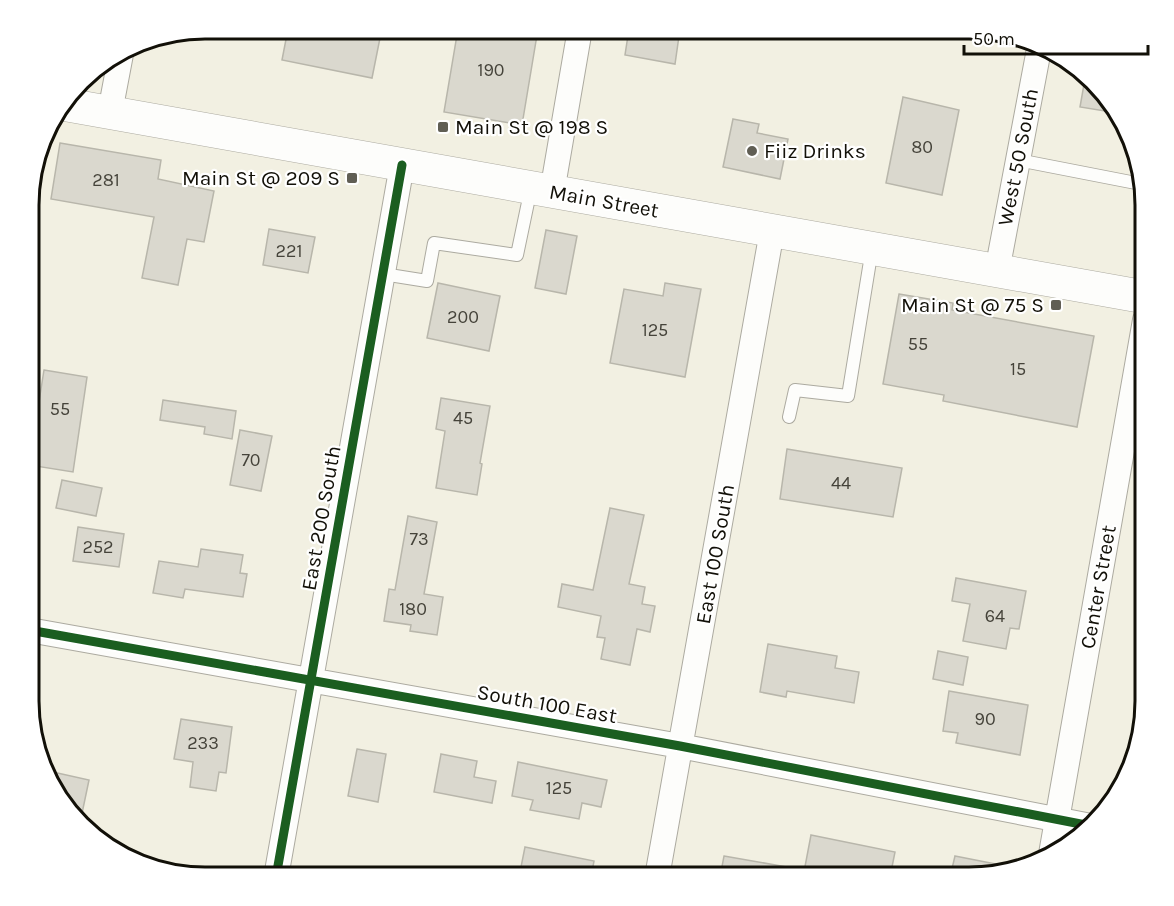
<svg xmlns="http://www.w3.org/2000/svg" width="1174" height="906" viewBox="0 0 1174 906" font-family="Karla,sans-serif">
	<style>
		.building { fill: #dad8ce; stroke: #b8b6ab; stroke-width: 1.5 }
		.lines { fill: none; stroke-linecap: round; stroke-linejoin: round }
		.lane-casing { stroke: #acaaa0; stroke-width: 14 }
		.street-casing { stroke: #acaaa0; stroke-width: 26 }
		.secondary-casing { stroke: #acaaa0; stroke-width: 34 }
		.lane { stroke: #fdfdfb; stroke-width: 12 }
		.street { stroke: #fdfdfb; stroke-width: 24 }
		.secondary { stroke: #fdfdfb; stroke-width: 33 }
		.cycleway-casing { stroke: #fff; stroke-width: 13 }
		.cycleway { stroke: #1b5e20; stroke-width: 9 }
		.poi-dot { fill: #605e54; stroke: #fff; stroke-width: 2 }
		.labels { text-anchor: middle; dominant-baseline: central; stroke-width: 4.5; stroke-linejoin: round; paint-order: stroke }
		.number-label { font-size: 18px; fill: #45433a }
		.poi-label { font-size: 21px; fill: #121008; stroke: #fff; text-anchor: start }
		.street-label { font-size: 21px; fill: #121008; stroke: #fff }
		.rim { fill: none; stroke: #121008; stroke-width: 3 }
	</style>
	<rect width="100%" height="100%" fill="#f2f0e2"/>
	<!-- building -->
	<path class="building" d="M 288,29 L 359,29 L 381,33 L 372,78 L 282,60 Z
		M 458,29 L 538,29 L 522,125 L 444,112 Z
		M 629,29 L 680,29 L 675,64 L 625,55 Z
		M 1086,73 L 1099,89 L 1117,113 L 1080,107 Z
		M 903,97 L 959,110 L 942,195 L 886,183 Z
		M 733,119 L 759,124 L 757,133 L 788,139 L 780,179 L 723,167 Z
		M 60,143 L 161,160 L 158,179 L 214,191 L 204,242 L 187,239 L 178,285 L 142,278 L 154,217 L 51,199 Z
		M 269,229 L 315,237 L 308,273 L 263,265 Z
		M 546,230 L 577,236 L 566,294 L 535,288 Z
		M 438,283 L 500,296 L 489,351 L 427,338 Z
		M 665,283 L 701,289 L 685,377 L 610,363 L 624,289 L 663,296 Z
		M 899,294 L 953,303 L 952,310 L 1094,336 L 1077,427 L 943,401 L 944,395 L 883,384 Z
		M 44,370 L 87,377 L 73,472 L 29,465 Z
		M 441,398 L 490,406 L 480,463 L 482,464 L 477,495 L 436,488 L 445,431 L 436,429 Z
		M 163,400 L 236,411 L 232,439 L 204,434 L 205,427 L 160,420 Z
		M 240,430 L 272,436 L 261,491 L 230,485 Z
		M 787,449 L 902,468 L 893,517 L 780,499 Z
		M 62,480 L 102,488 L 96,516 L 56,508 Z
		M 610,508 L 644,515 L 629,584 L 645,587 L 642,604 L 655,606 L 650,632 L 637,629 L 630,665 L 601,659 L 605,638 L 597,637 L 601,616 L 558,607 L 562,584 L 593,590 Z
		M 408,516 L 437,522 L 424,594 L 443,597 L 437,635 L 410,631 L 411,625 L 384,621 L 389,589 L 395,590 Z
		M 78,527 L 124,534 L 119,567 L 73,561 Z
		M 201,549 L 243,555 L 240,573 L 247,574 L 243,597 L 185,589 L 183,598 L 153,593 L 159,561 L 198,567 Z
		M 956,578 L 1026,591 L 1019,629 L 1010,628 L 1006,649 L 963,641 L 970,604 L 952,601 Z
		M 768,644 L 837,656 L 835,668 L 859,672 L 854,703 L 787,691 L 786,697 L 760,692 Z
		M 938,651 L 968,657 L 963,685 L 933,679 Z
		M 949,691 L 1028,705 L 1020,755 L 956,743 L 958,733 L 943,731 Z
		M 181,719 L 232,727 L 226,773 L 219,772 L 216,791 L 190,787 L 193,762 L 174,759 Z
		M 357,749 L 386,754 L 378,802 L 348,796 Z
		M 441,754 L 477,761 L 474,777 L 496,781 L 492,803 L 434,792 Z
		M 518,762 L 607,780 L 601,807 L 582,803 L 579,819 L 530,810 L 533,800 L 512,796 Z
		M 44,770 L 89,780 L 80,823 L 47,779 Z
		M 811,835 L 895,852 L 890,877 L 803,877 Z
		M 525,847 L 594,861 L 591,877 L 519,877 Z
		M 724,856 L 787,867 L 786,877 L 720,877 Z
		M 955,856 L 1016,868 L 969,878 L 950,877 Z"/>
	<g class="lines">
		<defs>
			<path id="lane" d="M 1018,160 L 1141,184
				M 383,274 L 427,281 L 434,243 L 517,255 L 531,188
				M 789,417 L 795,390 L 848,396 L 872,249"/>
			<path id="street" d="M 110,112 L 121,54
				M 552,192 L 580,29
				M 997,271 L 1040,44
				M 29,630 L 680,746 L 1091,826
				M 1051,854 L 1145,320
				M 276,877 L 402,165
				M 657,877 L 772,231"/>
			<path id="secondary" d="M 62,104 L 1145,297"/>
		</defs>
		<!-- lane casing -->
		<use href="#lane" class="lane-casing"/>
		<!-- street casing -->
		<use href="#street" class="street-casing"/>
		<!-- secondary casing -->
		<use href="#secondary" class="secondary-casing"/>
		<!-- lane -->
		<use href="#lane" class="lane"/>
		<!-- street -->
		<use href="#street" class="street"/>
		<!-- secondary -->
		<use href="#secondary" class="secondary"/>
		<defs>
			<path id="cycleway" d="M 29,630 L 680,746 L 1091,826
				M 276,877 L 402,165"/>
		</defs>
		<!-- cycleway casing -->
		<use href="#cycleway" class="cycleway-casing"/>
		<!-- cycleway -->
		<use href="#cycleway" class="cycleway"/>
	</g>
	<!-- markers -->
	<g class="poi-dot">
		<rect x="437" y="121" width="12" height="12" rx="3"/>
		<circle cx="752" cy="151" r="6"/>
		<rect x="346" y="172" width="12" height="12" rx="3"/>
		<rect x="1050" y="299" width="12" height="12" rx="3"/>
	</g>
	<g class="labels">
		<!-- number labels -->
		<g class="number-label">
			<text x="491" y="70">190</text>
			<text x="922" y="147">80</text>
			<text x="106" y="180">281</text>
			<text x="289" y="251">221</text>
			<text x="463" y="317">200</text>
			<text x="655" y="330">125</text>
			<text x="918" y="344">55</text>
			<text x="1018" y="369">15</text>
			<text x="60" y="409">55</text>
			<text x="463" y="418">45</text>
			<text x="251" y="460">70</text>
			<text x="841" y="483">44</text>
			<text x="419" y="539">73</text>
			<text x="98" y="547">252</text>
			<text x="413" y="609">180</text>
			<text x="995" y="616">64</text>
			<text x="985" y="719">90</text>
			<text x="203" y="743">233</text>
			<text x="559" y="788">125</text>
		</g>
		<!-- poi labels -->
		<g class="poi-label">
			<text x="455" y="127">Main St @ 198 S</text>
			<text x="764" y="151">Fiiz Drinks</text>
			<text x="340" y="178" text-anchor="end">Main St @ 209 S</text>
			<text x="1044" y="305" text-anchor="end">Main St @ 75 S</text>
		</g>
		<!-- street labels -->
		<g class="street-label">
			<text transform="translate(1018 157) rotate(-79)">West 50 South</text>
			<text transform="translate(604 201) rotate(10)">Main Street</text>
			<text transform="translate(321 518) rotate(-80)">East 200 South</text>
			<text transform="translate(715 554) rotate(-80)">East 100 South</text>
			<text transform="translate(1098 587) rotate(-80)">Center Street</text>
			<text transform="translate(547 704) rotate(10)">South 100 East</text>
		</g>
	</g>
	<!-- crop -->
	<path d="M0 0H1174V906H0ZM205 39H969A166 166 0 0 1 1135 205V701A166 166 0 0 1 969 867H205A166 166 0 0 1 39 701V205A166 166 0 0 1 205 39Z" fill="#fff" fill-rule="evenodd"/>
	<path class="rim" d="M205 39H969A166 166 0 0 1 1135 205V701A166 166 0 0 1 969 867H205A166 166 0 0 1 39 701V205A166 166 0 0 1 205 39Z"/>
	<!-- scale -->
	<path d="M964 45v9h184v-9" fill="none" stroke="#121008" stroke-width="3"/>
	<text x="973" y="45" font-size="18" fill="#121008" stroke="#ffffff" stroke-width="4.5" paint-order="stroke">50 m</text>
</svg>
